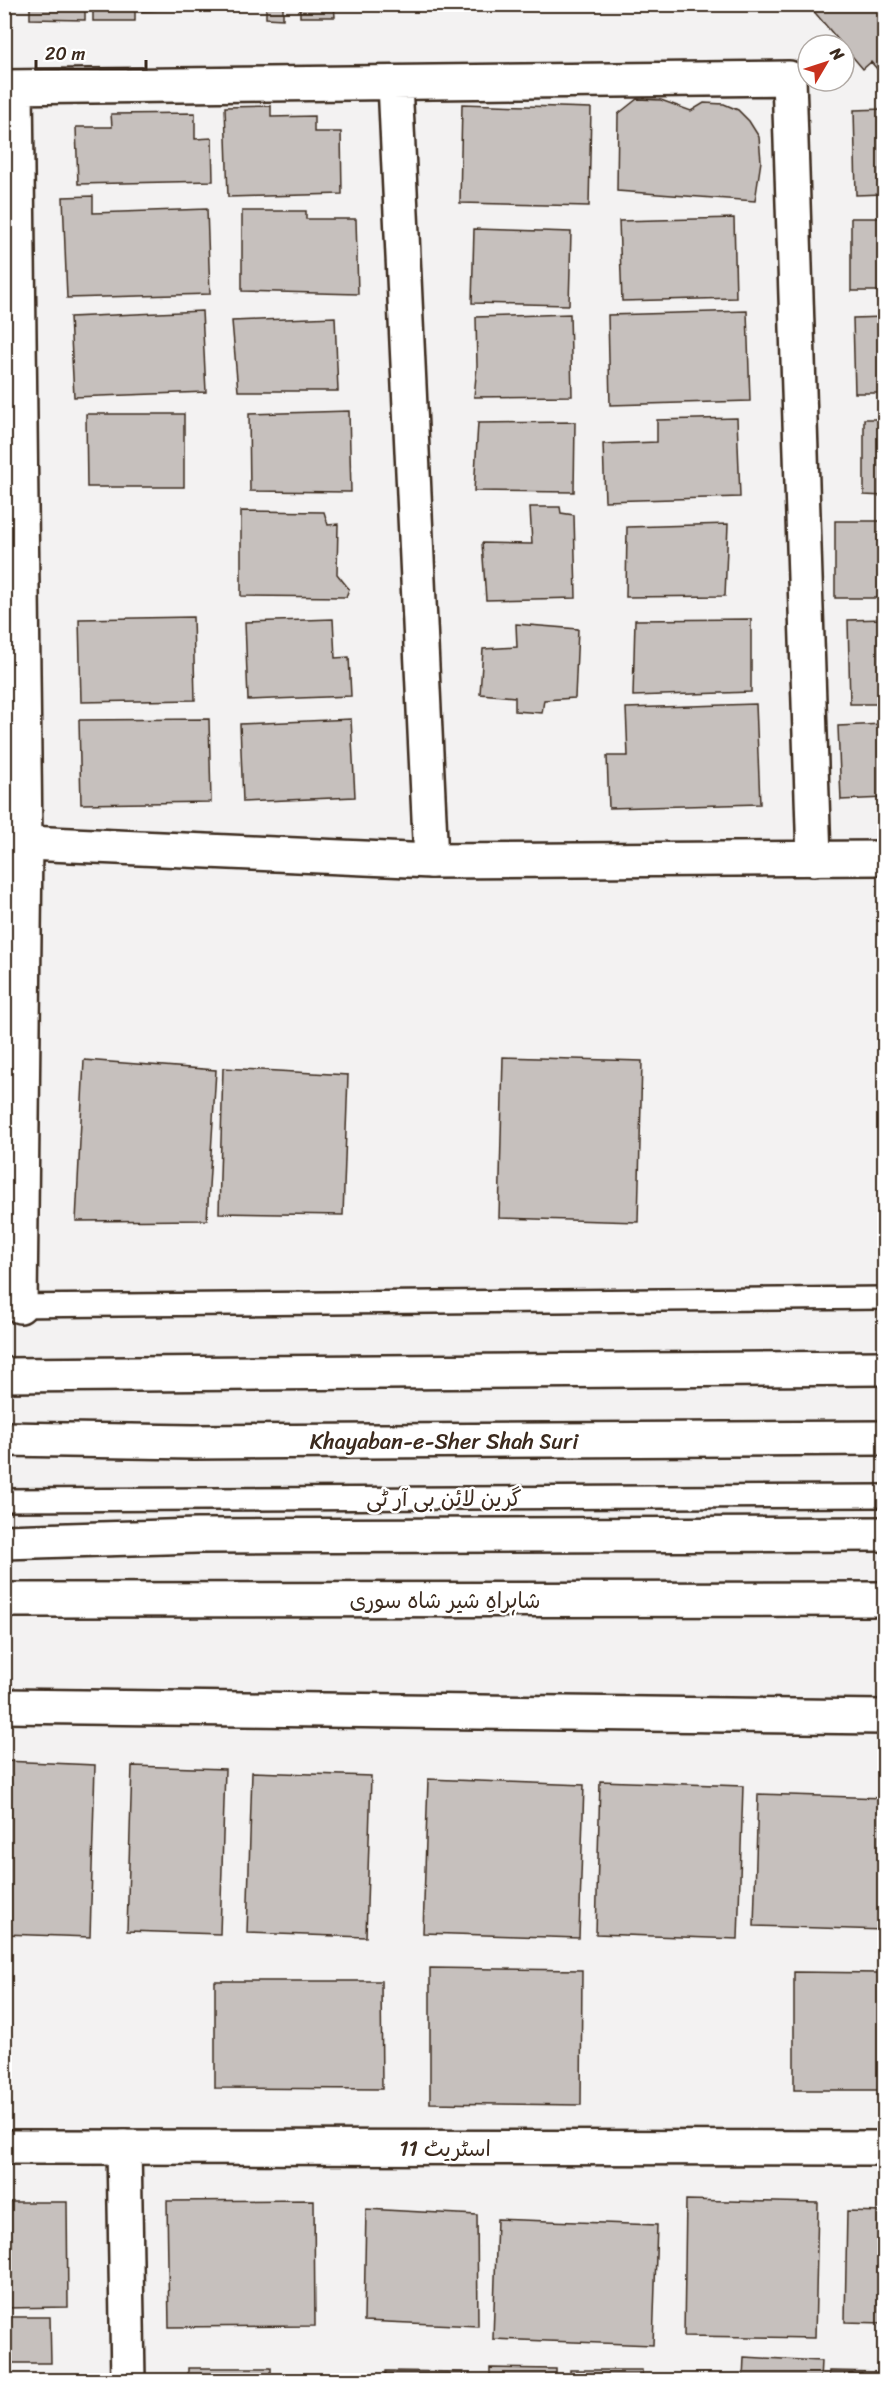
<svg xmlns="http://www.w3.org/2000/svg" width="889" height="2385" viewBox="0 0 889 2385" font-family="Sriracha,'Playpen Sans Arabic',sans-serif">
	<style>
		.building { fill: #c6c0bd; stroke: #3b2a1e; stroke-width: 1.5 }
		.lines { fill: none; stroke-linecap: round; stroke-linejoin: round }
		.service-casing { stroke: #3b2a1e; stroke-width: 26 }
		.minor-casing { stroke: #3b2a1e; stroke-width: 38 }
		.tertiary-casing { stroke: #3b2a1e; stroke-width: 38 }
		.secondary-casing { stroke: #3b2a1e; stroke-width: 38 }
		.primary-casing { stroke: #3b2a1e; stroke-width: 38 }
		.service { stroke: #fff; stroke-width: 21 }
		.minor { stroke: #fff; stroke-width: 33 }
		.tertiary { stroke: #fff; stroke-width: 33 }
		.secondary { stroke: #fff; stroke-width: 33 }
		.primary { stroke: #fff; stroke-width: 33 }
		.labels { text-anchor: middle; dominant-baseline: central; stroke-width: 5; stroke-linejoin: round; paint-order: stroke }
		.street-label { font-size: 22px; fill: #3b2a1e; stroke: #fff }
	</style>
	<rect width="100%" height="100%" fill="#f3f2f2"/>
	<filter id="ink" filterUnits="userSpaceOnUse"><feTurbulence type="fractalNoise" baseFrequency=".0167" numOctaves="2"/><feDisplacementMap in="SourceGraphic" scale="12" xChannelSelector="R" yChannelSelector="G"/><feConvolveMatrix kernelMatrix="1 2 1 2 8 2 1 2 1" color-interpolation-filters="sRGB"/></filter>
	<g filter="url(#ink)">
		<!-- building -->
		<path class="building" d="M 30,4 L 85,4 L 85,20 L 30,19 Z
			M 93,4 L 135,4 L 135,21 L 93,21 Z
			M 142,4 L 185,4 L 185,9 L 142,11 Z
			M 193,4 L 219,4 L 219,10 L 193,10 Z
			M 266,4 L 283,4 L 283,19 L 266,18 Z
			M 300,4 L 334,4 L 335,17 L 300,17 Z
			M 447,4 L 516,4 L 516,7 L 447,6 Z
			M 815,4 L 884,4 L 884,77 L 871,62 L 863,69 L 811,8 Z
			M 637,99 L 661,100 L 691,111 L 704,103 L 724,104 L 738,110 L 749,121 L 759,137 L 761,161 L 755,201 L 617,191 L 618,114 Z
			M 462,104 L 591,108 L 589,206 L 460,203 Z
			M 271,106 L 271,117 L 314,116 L 314,132 L 341,132 L 342,194 L 228,197 L 225,107 Z
			M 884,109 L 884,194 L 856,195 L 854,110 Z
			M 195,113 L 195,139 L 212,138 L 213,181 L 78,184 L 76,127 L 112,127 L 111,114 Z
			M 93,196 L 93,213 L 207,209 L 210,294 L 67,298 L 63,197 Z
			M 242,211 L 306,211 L 306,219 L 356,219 L 358,294 L 242,291 Z
			M 734,218 L 736,298 L 622,301 L 619,221 Z
			M 851,218 L 884,218 L 884,291 L 851,291 Z
			M 474,229 L 571,232 L 569,305 L 472,303 Z
			M 202,311 L 206,392 L 74,397 L 70,317 Z
			M 747,311 L 750,401 L 610,405 L 608,315 Z
			M 570,314 L 572,396 L 474,397 L 477,366 L 476,317 Z
			M 335,317 L 338,391 L 238,391 L 232,321 Z
			M 884,317 L 884,393 L 855,393 L 853,318 Z
			M 349,411 L 351,492 L 250,491 L 249,414 Z
			M 86,414 L 184,414 L 184,487 L 87,487 Z
			M 737,418 L 740,497 L 605,501 L 603,444 L 657,442 L 657,420 Z
			M 864,419 L 884,419 L 884,496 L 864,495 Z
			M 575,422 L 574,492 L 474,491 L 478,423 Z
			M 530,507 L 560,507 L 561,513 L 574,515 L 576,598 L 486,600 L 482,543 L 532,544 Z
			M 241,511 L 324,512 L 328,525 L 338,524 L 337,574 L 349,589 L 346,597 L 241,596 Z
			M 835,521 L 884,521 L 884,598 L 835,598 Z
			M 728,524 L 725,596 L 626,597 L 627,527 Z
			M 193,617 L 195,700 L 81,702 L 79,619 Z
			M 333,619 L 335,658 L 349,657 L 351,696 L 248,700 L 245,622 Z
			M 751,619 L 751,692 L 633,696 L 635,620 Z
			M 884,619 L 884,704 L 850,704 L 848,620 Z
			M 516,624 L 578,629 L 575,698 L 544,700 L 542,713 L 515,711 L 515,697 L 480,694 L 483,649 L 517,647 Z
			M 756,704 L 760,804 L 609,808 L 607,756 L 628,756 L 626,708 Z
			M 209,719 L 211,802 L 81,804 L 79,720 Z
			M 351,719 L 355,797 L 243,802 L 240,724 Z
			M 884,724 L 884,798 L 841,800 L 838,726 Z
			M 503,1057 L 642,1061 L 638,1222 L 499,1218 Z
			M 84,1060 L 216,1070 L 207,1220 L 76,1221 Z
			M 223,1068 L 348,1075 L 343,1215 L 219,1213 Z
			M 4,1761 L 95,1765 L 90,1937 L 4,1934 Z
			M 132,1766 L 225,1769 L 220,1934 L 127,1931 Z
			M 252,1772 L 371,1776 L 366,1937 L 247,1933 Z
			M 428,1779 L 584,1785 L 579,1938 L 423,1933 Z
			M 600,1781 L 743,1786 L 738,1939 L 596,1934 Z
			M 758,1794 L 884,1798 L 884,1930 L 754,1926 Z
			M 430,1968 L 582,1970 L 581,2105 L 430,2103 Z
			M 794,1972 L 881,1973 L 881,2090 L 794,2090 Z
			M 215,1981 L 381,1981 L 382,2089 L 215,2088 Z
			M 314,2200 L 315,2326 L 169,2327 L 167,2201 Z
			M 686,2200 L 818,2203 L 815,2338 L 684,2336 Z
			M 4,2202 L 67,2202 L 68,2307 L 4,2308 Z
			M 366,2209 L 477,2215 L 478,2326 L 364,2321 Z
			M 847,2211 L 884,2212 L 884,2323 L 845,2322 Z
			M 497,2219 L 657,2225 L 653,2345 L 493,2339 Z
			M 4,2317 L 50,2317 L 51,2363 L 4,2363 Z
			M 744,2357 L 821,2361 L 820,2380 L 743,2380 Z
			M 188,2368 L 271,2368 L 271,2380 L 188,2380 Z
			M 490,2368 L 556,2369 L 556,2380 L 490,2380 Z
			M 570,2370 L 642,2370 L 642,2380 L 570,2380 Z
			M 386,2371 L 463,2372 L 463,2380 L 385,2380 Z
			M 829,2371 L 884,2372 L 884,2380 L 829,2380 Z"/>
		<g class="lines">
			<defs>
				<path id="service" d="M 8,1306 L 884,1298
					M 4,1500 L 884,1496"/>
				<path id="minor" d="M 395,83 L 431,861
					M 4,87 L 789,78 L 814,859
					M 16,87 L 25,841 L 20,1306
					M 4,1706 L 884,1717
					M 124,2147 L 128,2380"/>
				<path id="tertiary" d="M 4,842 L 431,861 L 884,858
					M 4,2147 L 884,2148"/>
				<path id="secondary" d="M 4,1375 L 884,1368
					M 4,1600 L 884,1599"/>
				<path id="primary" d="M 4,1439 L 193,1442 L 884,1438
					M 4,1542 L 197,1536 L 884,1534"/>
			</defs>
			<!-- service casing -->
			<use href="#service" class="service-casing"/>
			<!-- minor casing -->
			<use href="#minor" class="minor-casing"/>
			<!-- tertiary casing -->
			<use href="#tertiary" class="tertiary-casing"/>
			<!-- secondary casing -->
			<use href="#secondary" class="secondary-casing"/>
			<!-- primary casing -->
			<use href="#primary" class="primary-casing"/>
			<!-- service -->
			<use href="#service" class="service"/>
			<!-- minor -->
			<use href="#minor" class="minor"/>
			<!-- tertiary -->
			<use href="#tertiary" class="tertiary"/>
			<!-- secondary -->
			<use href="#secondary" class="secondary"/>
			<!-- primary -->
			<use href="#primary" class="primary"/>
		</g>
	</g>
	<g class="labels">
		<!-- street labels -->
		<g class="street-label">
			<text x="444" y="1441">Khayaban-e-Sher Shah Suri</text>
			<text x="444" y="1498">گرین لائن بی آر ٹی</text>
			<text x="445" y="1600">شاہراہِ شیر شاہ سوری</text>
			<text x="445" y="2148">اسٹریٹ 11</text>
		</g>
	</g>
	<!-- margin -->
	<rect width="889" height="2385" fill="none" stroke="#fff" stroke-width="24"/>
	<rect x="12" y="12" width="865" height="2361" fill="none" stroke="#3b2a1e" stroke-width="2" filter="url(#ink)"/>
	<!-- north arrow -->
	<g transform="translate(826 63) rotate(51)"><circle r="28" fill="#ffffff" stroke="#b1aaa5" stroke-width="1.5"/>
	<path d="M0-4.5L10 22L0 15L-10 22Z" fill="#c8321e"/>
	<text y="-9" font-size="16" font-weight="bold" text-anchor="middle" fill="#3b2a1e">N</text>
	</g>
	<!-- scale -->
	<path d="M36 60v9h110v-9" fill="none" stroke="#3b2a1e" stroke-width="3"/>
	<text x="45" y="60" font-size="18" fill="#3b2a1e" stroke="#ffffff" stroke-width="4.5" paint-order="stroke">20 m</text>
</svg>
